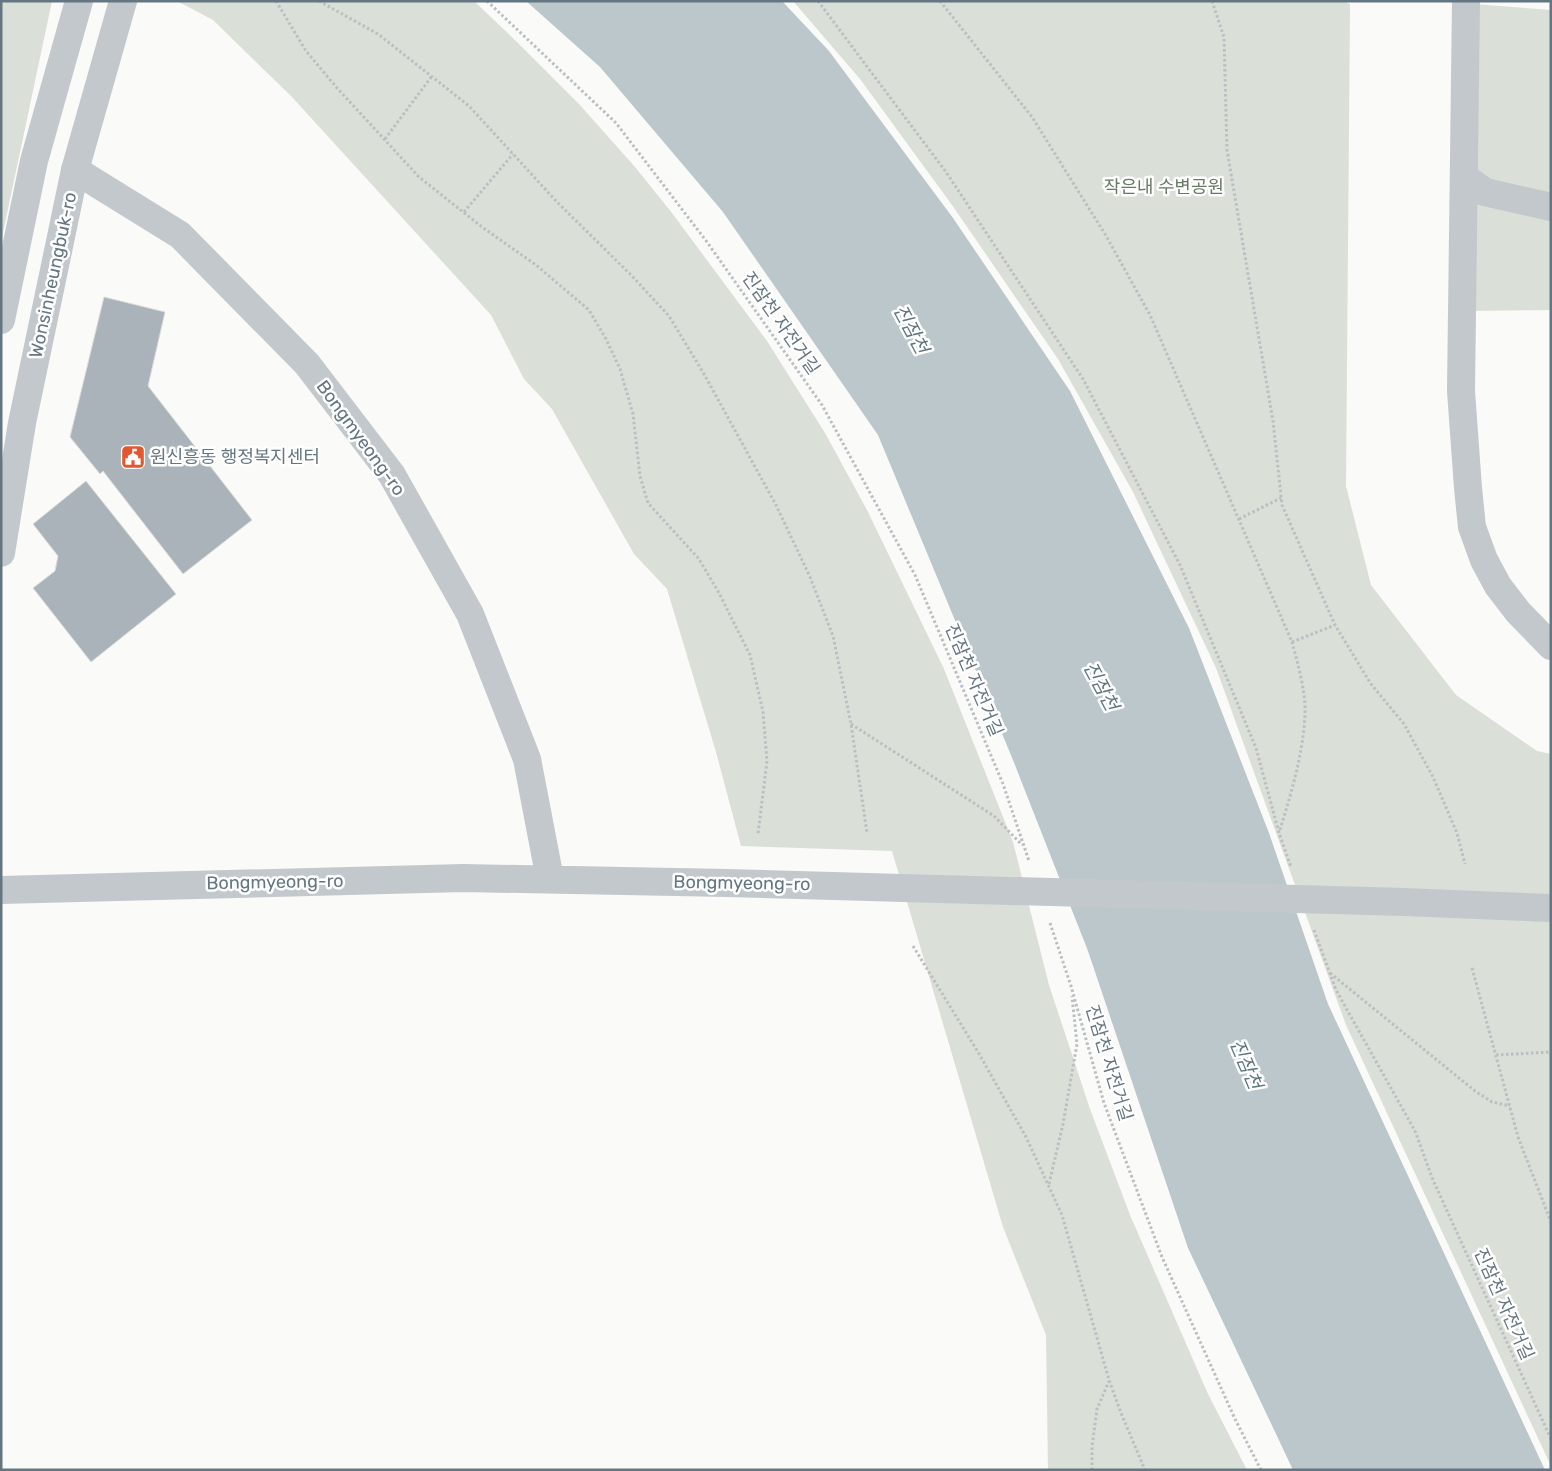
<svg xmlns="http://www.w3.org/2000/svg" width="1552" height="1471" viewBox="0 0 1552 1471" font-family="Rubik,'Noto Sans KR',sans-serif">
	<style>
		.green { fill: #dadfd7 }
		.water { fill: #bbc7cb }
		.building { fill: #aab3b9; stroke: #dcdcda }
		.lines { fill: none; stroke-linecap: round; stroke-linejoin: round }
		.path { stroke: #bbbfc2; stroke-width: 3; stroke-dasharray: 2.5 2.5; stroke-linecap: butt }
		.minor { stroke: #c3c8cc; stroke-width: 28 }
		.tertiary { stroke: #c3c8cc; stroke-width: 28 }
		.labels { text-anchor: middle; dominant-baseline: central; stroke-width: 5; stroke-linejoin: round; paint-order: stroke }
		.park-label { font-size: 18px; fill: #687a64; stroke: #fff }
		.street-label { font-size: 18px; fill: #657683; stroke: #fff }
		.poi-label { font-size: 18px; fill: #657683; stroke: #fff; text-anchor: start }
		.water-label { font-size: 19px; font-style: italic; fill: #60757c; stroke: #fff }
	</style>
	<rect width="100%" height="100%" fill="#fafaf8"/>
	<!-- green -->
	<path class="green" d="M 1,1 L 52,1 L 1,242 Z
		M 177,1 L 474,1 L 517,42 L 579,104 L 635,167 L 672,213 L 767,341 L 825,433 L 867,510 L 944,669 L 1013,842 L 1049,985 L 1090,1109 L 1130,1215 L 1208,1394 L 1247,1470 L 1048,1470 L 1046,1335 L 1003,1227 L 892,851 L 741,846 L 716,752 L 667,589 L 634,554 L 552,409 L 524,379 L 491,315 L 291,96 L 213,20 Z
		M 793,1 L 1344,1 L 1350,4 L 1346,486 L 1371,585 L 1456,695 L 1537,751 L 1551,754 L 1551,1466 L 1346,1025 L 1216,668 L 1133,492 L 1058,359 L 952,205 L 860,79 Z
		M 1474,4 L 1551,10 L 1551,198 L 1489,184 L 1472,169 Z
		M 1471,191 L 1551,215 L 1551,310 L 1468,311 Z"/>
	<!-- water -->
	<path class="water" d="M 526,1 L 782,1 L 829,51 L 953,218 L 1070,391 L 1189,628 L 1269,833 L 1328,1004 L 1545,1470 L 1293,1470 L 1188,1248 L 1088,951 L 1013,760 L 878,435 L 723,212 L 600,67 Z"/>
	<!-- building -->
	<path class="building" d="M 104,297 L 165,312 L 148,386 L 252,520 L 183,574 L 103,471 L 100,474 L 70,437 Z
		M 86,481 L 176,594 L 91,662 L 33,588 L 55,571 L 58,556 L 33,524 Z"/>
	<g class="lines">
		<!-- path -->
		<path class="path" d="M 276,1 L 306,51 L 337,88 L 419,177 L 482,227 L 536,265 L 589,310 L 606,339 L 620,369 L 633,414 L 640,476 L 648,503 L 699,559 L 719,593 L 750,655 L 763,712 L 767,761 L 758,834
			M 319,1 L 378,34 L 469,106 L 557,202 L 631,275 L 669,316 L 704,374 L 776,505 L 810,577 L 833,636 L 851,724 L 867,833
			M 487,1 L 616,123 L 707,242 L 822,405 L 915,575 L 1003,784 L 1029,861
			M 818,1 L 946,172 L 1083,379 L 1180,565 L 1256,748 L 1279,833 L 1291,867
			M 940,1 L 1032,117 L 1105,234 L 1150,315 L 1292,642 C 1298,664 1306,692 1305,715 C 1303,755 1291,794 1279,833
			M 1212,1 L 1224,37 L 1227,150 L 1273,421 L 1282,505 L 1335,625 L 1371,684 L 1404,724 L 1433,777 L 1457,833 L 1465,864
			M 385,139 L 432,76
			M 464,212 L 513,154
			M 1239,519 L 1281,498
			M 1292,642 L 1335,625
			M 851,724 L 994,816 L 1022,845
			M 1050,923 L 1071,986 L 1104,1103 L 1162,1257 L 1235,1419 L 1261,1470
			M 1314,930 L 1336,990 L 1415,1131 L 1433,1180 L 1551,1439
			M 913,946 L 978,1052 L 1026,1137 L 1062,1215 L 1109,1380 L 1121,1413 L 1145,1470
			M 1472,968 L 1518,1137 L 1551,1222
			M 1330,973 L 1475,1091 L 1492,1102 L 1510,1106
			M 1496,1055 L 1551,1052
			M 1049,1184 L 1063,1124 L 1077,1044 L 1072,996
			M 1092,1470 L 1092,1447 L 1097,1409 L 1109,1381"/>
		<!-- minor -->
		<path class="minor" d="M 1466,1 L 1461,391 L 1468,488 L 1472,527 L 1484,560 L 1498,586 L 1518,612 L 1551,646
			M 75,170 L 180,235 L 307,364 L 392,475 L 470,614 L 527,759 L 550,879
			M 1464,177 L 1485,192 L 1551,207
			M 1,890 L 463,878 L 727,883 L 1404,902 L 1551,908"/>
		<!-- tertiary -->
		<path class="tertiary" d="M 1,320 L 34,161 L 79,1
			M 1,553 L 22,423 L 75,170 L 123,1"/>
	</g>
	<!-- icons -->
	<defs>
		<symbol id="civic-square" viewBox="-11 -11 22 22"><rect x="-9" y="-9" width="18" height="18" rx="4" fill="#e4572e" stroke="#fff"/><path d="M-.6-6.5H3V-4.5H.6V-3L4-1V1h2V6H-6V1h2V-1L-.6-3ZM-1.2 2.5V6h2.4V2.5Z" fill="#fff"/></symbol>
	</defs>
	<g fill-rule="evenodd">
		<use href="#civic-square" x="119" y="443" width="28" height="28"/>
	</g>
	<g class="labels">
		<!-- park labels -->
		<g class="park-label">
			<text x="1164" y="187">작은내 수변공원</text>
		</g>
		<!-- street labels -->
		<g class="street-label">
			<text transform="translate(53 275) rotate(-78)">Wonsinheungbuk-ro</text>
			<text transform="translate(781 323) rotate(55)">진잠천 자전거길</text>
			<text transform="translate(361 438) rotate(54)">Bongmyeong-ro</text>
			<text transform="translate(974 680) rotate(67)">진잠천 자전거길</text>
			<text transform="translate(275 882) rotate(-1)">Bongmyeong-ro</text>
			<text transform="translate(742 883) rotate(1)">Bongmyeong-ro</text>
			<text transform="translate(1109 1063) rotate(73)">진잠천 자전거길</text>
			<text transform="translate(1504 1304) rotate(66)">진잠천 자전거길</text>
		</g>
		<!-- poi labels -->
		<g class="poi-label">
			<text x="150" y="457">원신흥동 행정복지센터</text>
		</g>
		<!-- water labels -->
		<g class="water-label">
			<text transform="translate(911 329) rotate(62)">진잠천</text>
			<text transform="translate(1101 686) rotate(62)">진잠천</text>
			<text transform="translate(1246 1064) rotate(67)">진잠천</text>
		</g>
	</g>
	<!-- border -->
	<rect width="1552" height="1471" fill="none" stroke="#657683" stroke-width="5"/>
</svg>
